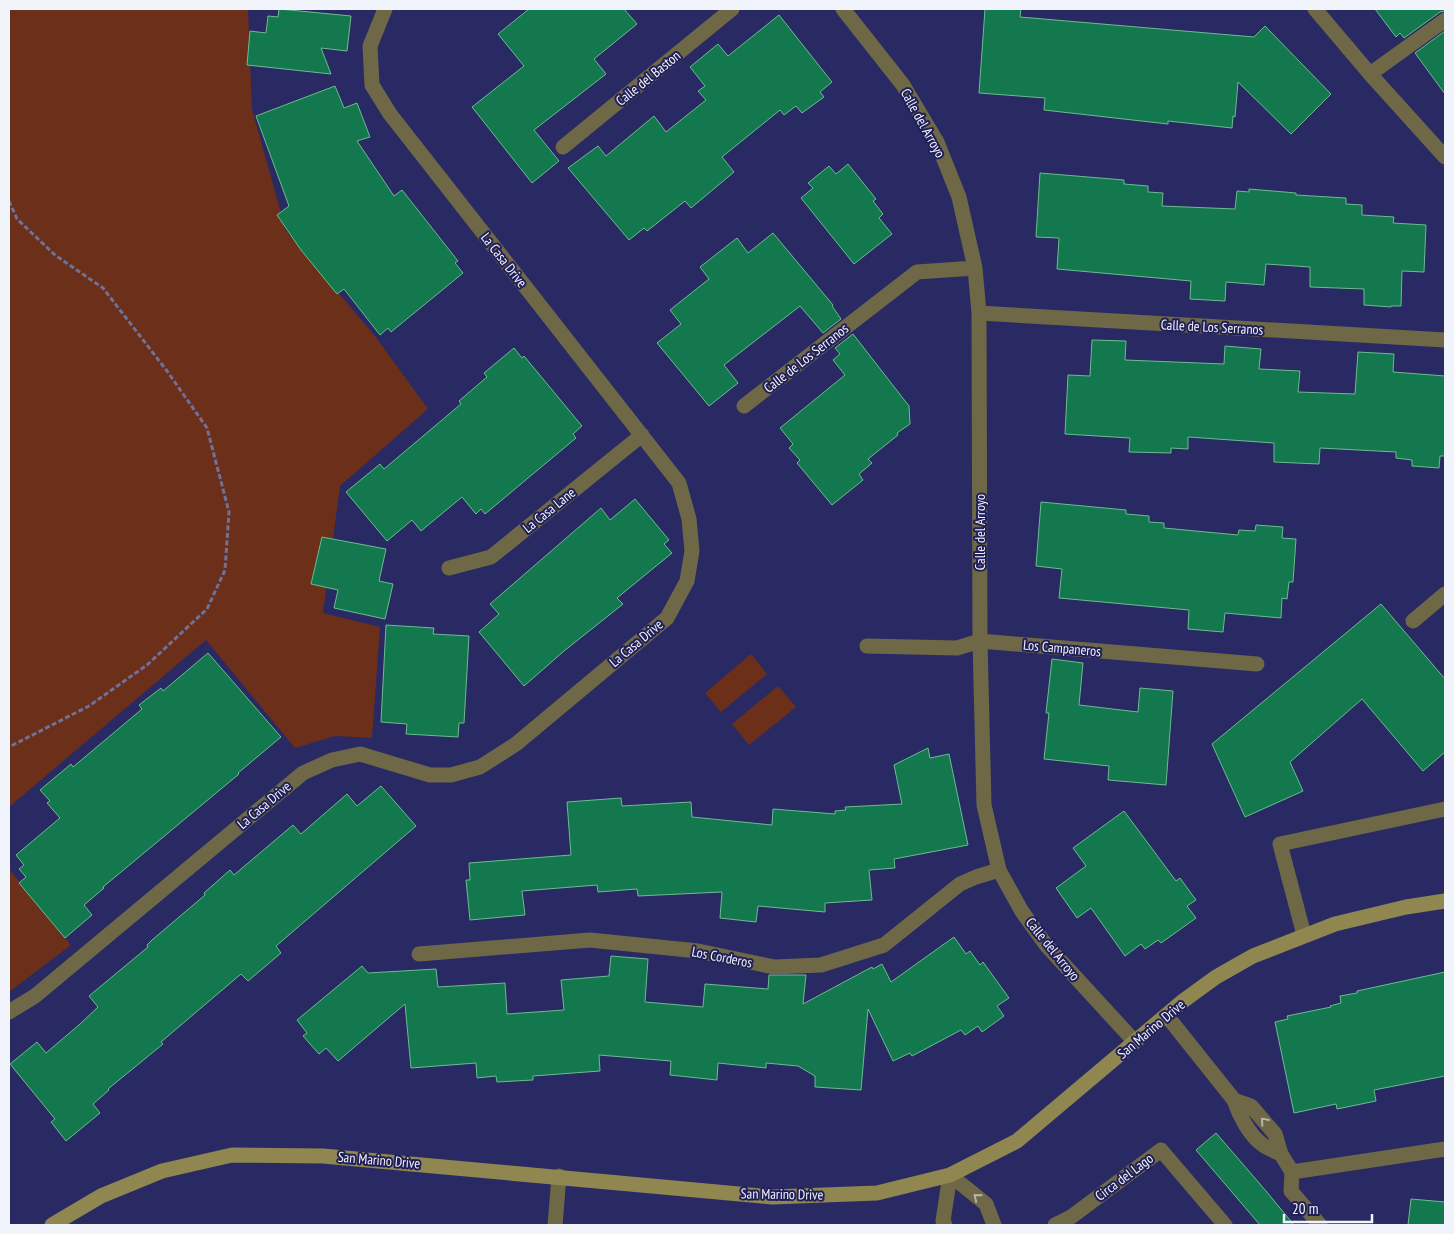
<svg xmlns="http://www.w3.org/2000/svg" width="1454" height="1234" viewBox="0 0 1454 1234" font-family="'PT Sans Narrow',sans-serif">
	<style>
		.green { fill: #6b2f1a }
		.building { fill: #13784d; stroke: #6dbb91 }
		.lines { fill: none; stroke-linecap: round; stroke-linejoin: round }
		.path { stroke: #707199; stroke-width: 3; stroke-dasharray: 5 2.5; stroke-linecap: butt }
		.lane { stroke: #6f6847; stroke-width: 15 }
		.street { stroke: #6f6847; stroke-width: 15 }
		.secondary { stroke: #90864f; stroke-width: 15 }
		.oneway { stroke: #b7b5aa }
		.labels { text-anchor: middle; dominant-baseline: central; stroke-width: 4; stroke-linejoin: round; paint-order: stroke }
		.street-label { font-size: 14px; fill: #f2f4fb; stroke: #201f58 }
	</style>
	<rect width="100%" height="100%" fill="#292a64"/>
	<!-- green -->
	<path class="green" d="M 9,9 L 248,9 L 252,109 L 286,231 L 375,336 L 428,409 L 340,486 L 323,613 L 380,627 L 372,738 L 335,736 L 295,748 L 206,640 L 9,807 Z
		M 751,654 L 767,674 L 721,712 L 705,693 Z
		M 778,686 L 796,707 L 749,745 L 732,724 Z
		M 9,869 L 71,945 L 9,992 Z"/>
	<!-- building -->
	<path class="building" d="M 279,9 L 351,16 L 347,51 L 321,48 L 331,74 L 247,65 L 250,31 L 266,33 L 268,16 L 278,17 Z
		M 529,9 L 624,9 L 637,24 L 594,59 L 606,74 L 534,130 L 559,161 L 532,183 L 472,107 L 524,66 L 498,34 Z
		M 985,9 L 1021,9 L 1020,17 L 1254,37 L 1265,26 L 1331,94 L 1291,134 L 1238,82 L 1235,117 L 1233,116 L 1232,128 L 1168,121 L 1168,124 L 1044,110 L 1045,98 L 979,93 Z
		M 1375,9 L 1445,9 L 1445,11 L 1440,12 L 1404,38 L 1400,33 L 1396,37 Z
		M 779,15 L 832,82 L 820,92 L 824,97 L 802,113 L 796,106 L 784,115 L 780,110 L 722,157 L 734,172 L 691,208 L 685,201 L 647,231 L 644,228 L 629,240 L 568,168 L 598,146 L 606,156 L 654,116 L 666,132 L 706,100 L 698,91 L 705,86 L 690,67 L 718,44 L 728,56 Z
		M 1445,31 L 1445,94 L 1415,53 Z
		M 335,86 L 344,108 L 357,103 L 370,137 L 357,141 L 394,196 L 402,190 L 458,261 L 455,263 L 463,273 L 391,332 L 388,328 L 380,335 L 344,289 L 337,294 L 301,250 L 277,215 L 289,206 L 256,116 Z
		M 848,164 L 876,199 L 873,201 L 883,214 L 879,218 L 892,234 L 854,264 L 801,198 L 813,188 L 808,183 L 829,166 L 836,174 Z
		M 1040,173 L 1124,180 L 1124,184 L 1148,186 L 1148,192 L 1163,193 L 1162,206 L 1235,209 L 1237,191 L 1249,192 L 1249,189 L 1296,193 L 1296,195 L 1346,198 L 1346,204 L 1362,205 L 1362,215 L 1394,217 L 1393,223 L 1426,225 L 1424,272 L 1402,271 L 1401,306 L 1391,306 L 1391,307 L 1364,305 L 1364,289 L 1310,287 L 1310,267 L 1266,264 L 1264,285 L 1226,282 L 1225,301 L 1190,299 L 1191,281 L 1057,269 L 1059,238 L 1036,237 Z
		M 773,233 L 833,305 L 832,306 L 841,319 L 823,333 L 800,306 L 724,365 L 738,383 L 709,406 L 657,343 L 681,324 L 670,310 L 709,279 L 700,267 L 737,238 L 748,253 Z
		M 853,334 L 909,406 L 910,424 L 897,433 L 898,435 L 868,459 L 872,463 L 859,474 L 863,480 L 832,505 L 797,463 L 800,460 L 789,448 L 793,444 L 780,428 L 845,375 L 833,360 L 840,354 L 835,348 Z
		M 1092,340 L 1126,341 L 1125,360 L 1224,364 L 1225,346 L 1261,349 L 1259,369 L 1300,371 L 1298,392 L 1355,394 L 1358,352 L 1394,354 L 1393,372 L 1445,376 L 1445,456 L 1440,456 L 1439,468 L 1412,466 L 1412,460 L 1396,458 L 1396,452 L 1320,448 L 1319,464 L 1274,462 L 1274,443 L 1188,437 L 1188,449 L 1171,448 L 1171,453 L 1129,452 L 1130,438 L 1065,434 L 1068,375 L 1090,376 Z
		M 514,348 L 522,358 L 524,356 L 582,426 L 573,434 L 576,438 L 485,514 L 481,509 L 476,514 L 462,497 L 421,531 L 412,520 L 387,541 L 346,492 L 380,464 L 384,469 L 461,404 L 459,401 L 487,377 L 484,373 Z
		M 635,499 L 669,540 L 664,544 L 672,553 L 617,598 L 623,604 L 564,651 L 524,686 L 479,632 L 499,614 L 490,604 L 601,508 L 610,520 Z
		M 1041,502 L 1126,510 L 1126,514 L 1149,516 L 1149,522 L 1164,523 L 1164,528 L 1238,535 L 1239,530 L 1255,531 L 1256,525 L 1283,527 L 1282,538 L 1296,539 L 1293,582 L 1289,582 L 1287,599 L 1282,598 L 1281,618 L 1225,613 L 1223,632 L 1188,629 L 1189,610 L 1059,598 L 1062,569 L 1036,566 Z
		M 322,537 L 386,549 L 379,581 L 393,584 L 385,619 L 334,608 L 338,590 L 311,584 Z
		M 1381,604 L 1445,679 L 1445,752 L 1423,771 L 1362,699 L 1290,762 L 1303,791 L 1245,817 L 1212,744 Z
		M 386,625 L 434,628 L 433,634 L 469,636 L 464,723 L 459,723 L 458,737 L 406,734 L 407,724 L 381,722 Z
		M 208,653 L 281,737 L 238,773 L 239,774 L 103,887 L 104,888 L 84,905 L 92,915 L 65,938 L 19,883 L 26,877 L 19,869 L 24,865 L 16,855 L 60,818 L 47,803 L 50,801 L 40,790 L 71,764 L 73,767 L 142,709 L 139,705 L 161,688 L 163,691 Z
		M 1052,659 L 1083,663 L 1079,705 L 1138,712 L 1140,688 L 1173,691 L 1166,785 L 1108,780 L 1109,766 L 1044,759 L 1049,713 L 1046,713 Z
		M 928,748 L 930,758 L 949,754 L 968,845 L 894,859 L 895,868 L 869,870 L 872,900 L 825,903 L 825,912 L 758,906 L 756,922 L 720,918 L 722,892 L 638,896 L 637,889 L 598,892 L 597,885 L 522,891 L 525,915 L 470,920 L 466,880 L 470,880 L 469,863 L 571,855 L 567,802 L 621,798 L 622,806 L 691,802 L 692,817 L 772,825 L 773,809 L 835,814 L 835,811 L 846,810 L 845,807 L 902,804 L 894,765 Z
		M 381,786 L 416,826 L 276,946 L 281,953 L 248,981 L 241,974 L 161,1042 L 163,1044 L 108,1089 L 109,1090 L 93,1104 L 100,1113 L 66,1141 L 51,1122 L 55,1119 L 10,1064 L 37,1042 L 46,1053 L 80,1024 L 98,1007 L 89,996 L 148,947 L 147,945 L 152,940 L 205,895 L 204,893 L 230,870 L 234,875 L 293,825 L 301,834 L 347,794 L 357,806 Z
		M 1124,811 L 1176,881 L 1180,878 L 1196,900 L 1187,906 L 1196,918 L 1161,943 L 1158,940 L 1145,949 L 1141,944 L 1125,956 L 1091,908 L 1077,918 L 1056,888 L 1086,866 L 1073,848 Z
		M 954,937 L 966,954 L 970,951 L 980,965 L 983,962 L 1009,998 L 997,1006 L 1004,1016 L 982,1032 L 978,1026 L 965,1035 L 961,1030 L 912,1056 L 910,1053 L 893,1061 L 868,1009 L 861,1090 L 815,1087 L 815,1076 L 798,1066 L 766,1063 L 766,1068 L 718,1063 L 717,1080 L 670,1075 L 671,1061 L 599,1055 L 600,1071 L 533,1076 L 533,1080 L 497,1082 L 496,1076 L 477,1078 L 476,1063 L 411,1068 L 405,1004 L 338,1061 L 326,1048 L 319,1054 L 303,1036 L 307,1033 L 297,1020 L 362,966 L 368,973 L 436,969 L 438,987 L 505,983 L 507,1014 L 564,1010 L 561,980 L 609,976 L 611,956 L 648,959 L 645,1002 L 703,1007 L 705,984 L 768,989 L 769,975 L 806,975 L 803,1004 L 872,967 L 873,969 L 882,964 L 891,982 Z
		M 1445,972 L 1445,1076 L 1374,1090 L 1376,1101 L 1337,1109 L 1336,1104 L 1294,1113 L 1275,1022 L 1288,1019 L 1287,1016 L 1331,1007 L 1330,1006 L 1341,1003 L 1340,996 L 1357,993 L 1357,991 Z
		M 1216,1133 L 1266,1191 L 1294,1225 L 1260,1225 L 1196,1150 Z
		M 1411,1199 L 1445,1202 L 1445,1225 L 1408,1225 Z"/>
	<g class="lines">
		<!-- path -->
		<path class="path" d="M 9,201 L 17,219 L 55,255 L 103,288 L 167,371 L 207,428 L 229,512 L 225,570 L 207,609 L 147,665 L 89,706 L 9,747"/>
		<!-- lane -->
		<path class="lane" d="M 1315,9 L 1370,74 L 1445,157
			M 1370,74 L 1445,20
			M 1413,621 L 1445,594
			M 1304,935 L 1280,844 L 1445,809
			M 1167,1016 L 1234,1100 C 1239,1115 1249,1135 1263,1145 C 1268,1149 1275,1151 1281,1154
			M 1234,1100 L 1251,1106 L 1275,1134 L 1281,1154 L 1292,1172 L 1445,1149
			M 1292,1172 L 1291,1191 L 1320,1225"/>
		<!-- street -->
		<path class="street" d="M 843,9 L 903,85 L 937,142 L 959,197 L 975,268 L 979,313 L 980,641 L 984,805 L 999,870 L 1021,910 L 1046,945 L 1135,1042
			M 563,147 L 732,9
			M 979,313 L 1445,340
			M 744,406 L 917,272 L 975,268
			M 449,568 L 491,557 L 642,435
			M 867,646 L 957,648 L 980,641 L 1257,664
			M 419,954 L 590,940 L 698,951 L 774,967 L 821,965 L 884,945 L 960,884 L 976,877 L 999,870
			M 9,1012 L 35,996 L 303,773 L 332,760 L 360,754 L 430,775 L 451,775 L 480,767 L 516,744 L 667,618 L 687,581 L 692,551 L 689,519 L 679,483 L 390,114 L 372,85 L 370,46 L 385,9
			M 555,1225 L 559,1176
			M 945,1225 L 943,1221 L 950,1175 L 986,1204 L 994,1225
			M 1055,1225 L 1071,1217 L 1161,1150 L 1225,1225"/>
		<!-- secondary -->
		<path class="secondary" d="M 52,1225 L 101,1196 L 162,1171 L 232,1155 L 323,1156 L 772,1197 L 877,1193 L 950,1175 L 1017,1141 L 1183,1001 L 1216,977 L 1253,956 L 1335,924 L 1406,907 L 1445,901"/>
	</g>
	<!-- one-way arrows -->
	<defs><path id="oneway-chevron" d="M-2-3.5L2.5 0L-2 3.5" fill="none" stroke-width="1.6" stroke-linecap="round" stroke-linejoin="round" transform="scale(1.25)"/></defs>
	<g class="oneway">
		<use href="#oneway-chevron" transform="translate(1264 1121) rotate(-131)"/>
		<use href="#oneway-chevron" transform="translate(977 1197) rotate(-141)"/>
	</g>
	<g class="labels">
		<!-- street labels -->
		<g class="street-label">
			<text transform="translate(648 78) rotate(-39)">Calle del Baston</text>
			<text transform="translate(923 123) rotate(61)">Calle del Arroyo</text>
			<text transform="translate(504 260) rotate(52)">La Casa Drive</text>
			<text transform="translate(1212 327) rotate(3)">Calle de Los Serranos</text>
			<text transform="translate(806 358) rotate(-38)">Calle de Los Serranos</text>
			<text transform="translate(549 510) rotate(-39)">La Casa Lane</text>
			<text transform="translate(980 532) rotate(-90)">Calle del Arroyo</text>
			<text transform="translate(636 643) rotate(-40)">La Casa Drive</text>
			<text transform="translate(1062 648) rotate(5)">Los Campaneros</text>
			<text transform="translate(264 805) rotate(-40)">La Casa Drive</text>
			<text transform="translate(1053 949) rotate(51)">Calle del Arroyo</text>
			<text transform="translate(722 957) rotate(11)">Los Corderos</text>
			<text transform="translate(1151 1029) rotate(-40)">San Marino Drive</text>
			<text transform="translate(379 1160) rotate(5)">San Marino Drive</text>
			<text transform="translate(1124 1177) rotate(-37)">Circa del Lago</text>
			<text transform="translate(782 1194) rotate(1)">San Marino Drive</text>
		</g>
	</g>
	<!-- border -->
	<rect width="1454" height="1234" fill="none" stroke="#f2f4fb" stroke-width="20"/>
	<!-- scale -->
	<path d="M1284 1214v8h88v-8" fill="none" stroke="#f2f4fb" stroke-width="2.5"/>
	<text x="1292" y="1214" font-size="15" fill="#f2f4fb" stroke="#201f58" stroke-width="4" paint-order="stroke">20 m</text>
</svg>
